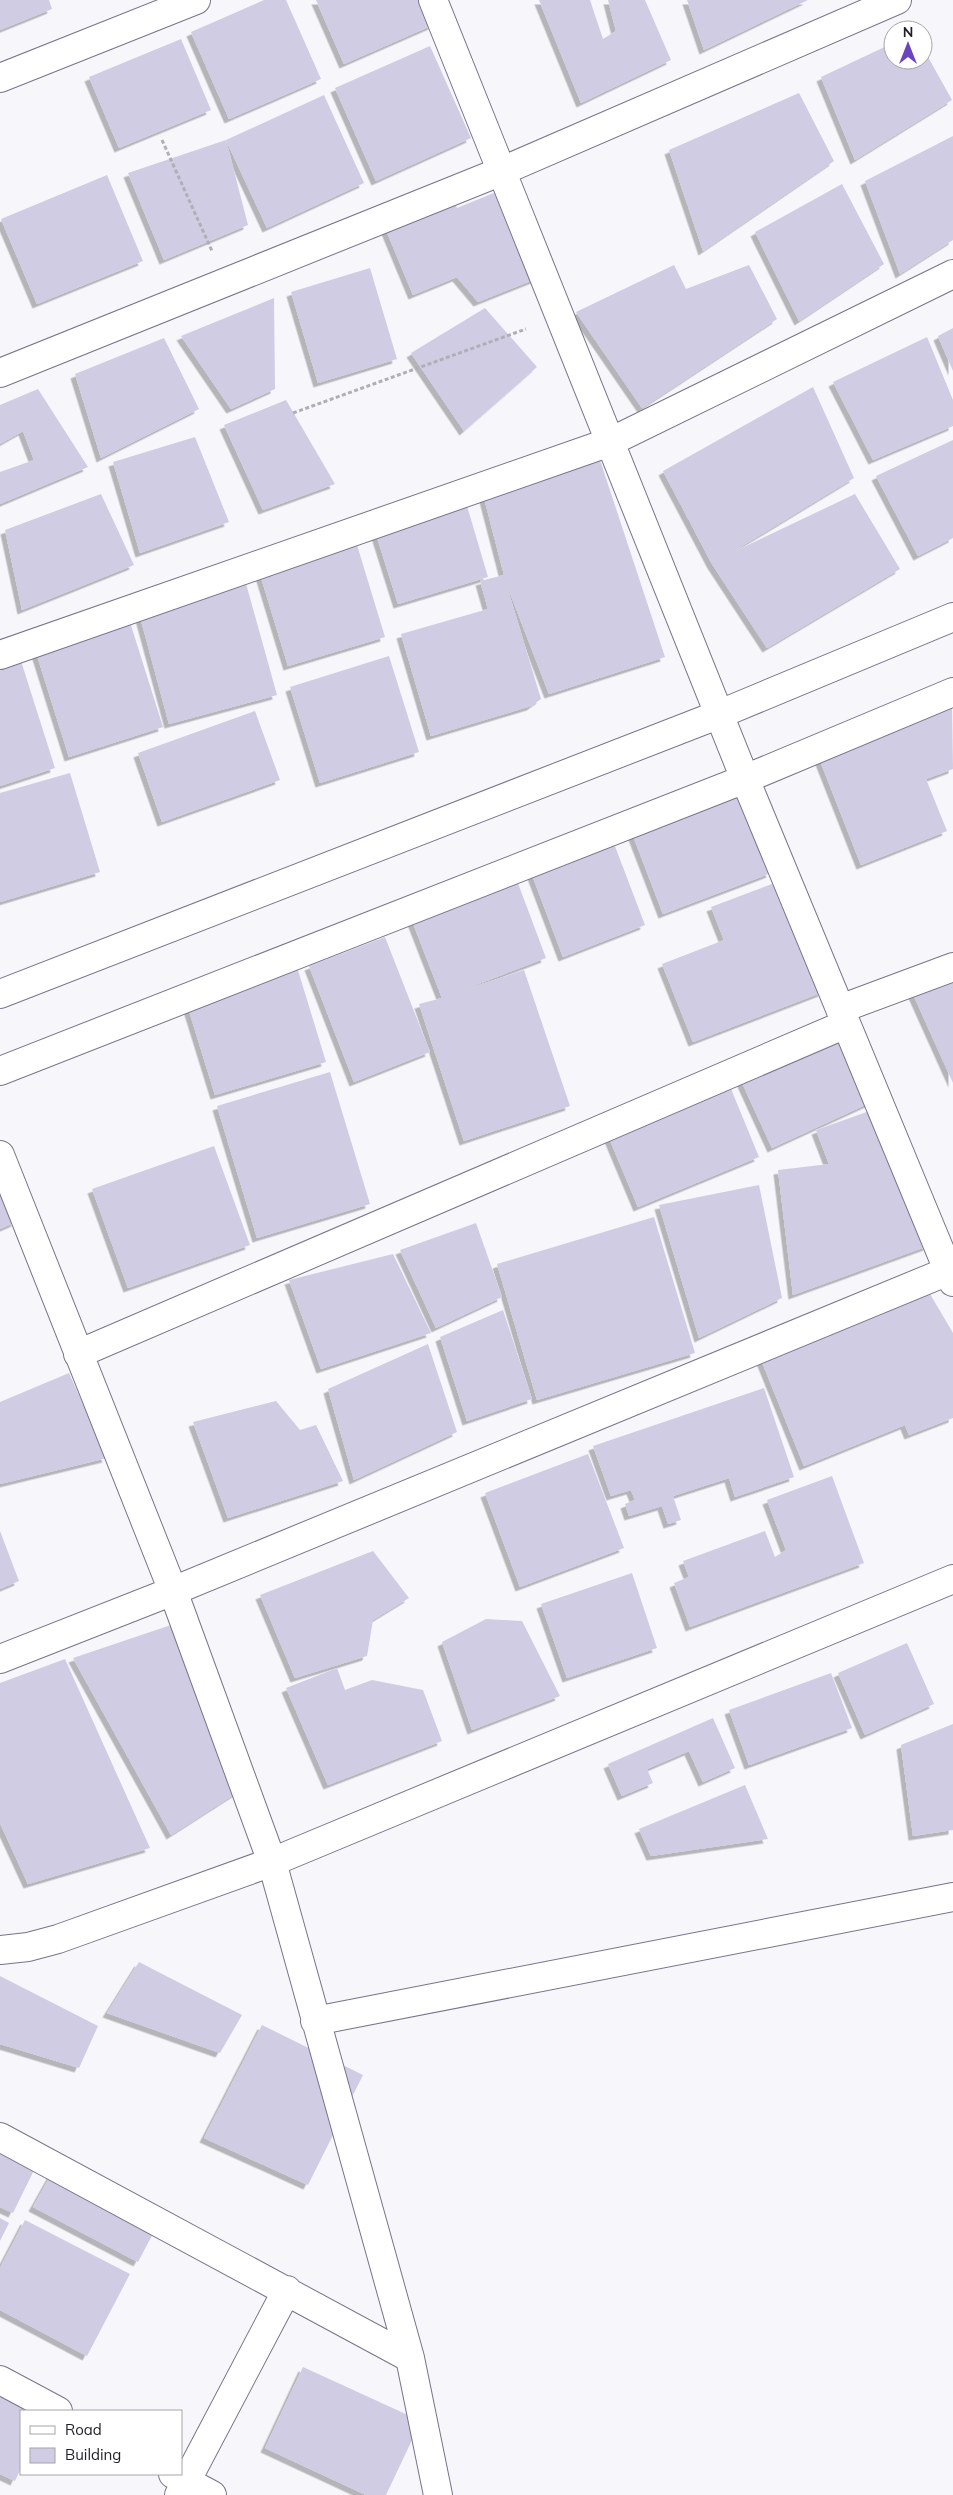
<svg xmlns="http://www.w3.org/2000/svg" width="953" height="2495" viewBox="0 0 953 2495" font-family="Mulish,sans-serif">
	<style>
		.building { fill: #d0cce4; filter: url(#shadow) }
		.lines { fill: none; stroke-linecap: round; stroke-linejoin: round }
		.minor-casing { stroke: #78748a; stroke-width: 30 }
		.path { stroke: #b1afb6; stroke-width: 3; stroke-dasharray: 4 2.5; stroke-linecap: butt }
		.minor { stroke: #fff; stroke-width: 28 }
	</style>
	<defs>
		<filter id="shadow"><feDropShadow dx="-4.5" dy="4.5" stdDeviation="0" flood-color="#0004"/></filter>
	</defs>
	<rect width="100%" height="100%" fill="#f7f6fb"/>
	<!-- building -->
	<path class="building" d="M 0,0 L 49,0 L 52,9 L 0,30 Z
		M 264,0 L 286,0 L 321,79 L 229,119 L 191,32 Z
		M 316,0 L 422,0 L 433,25 L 344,64 Z
		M 539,0 L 590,0 L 603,39 L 616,31 L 608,0 L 645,0 L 671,60 L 581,103 Z
		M 687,0 L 808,0 L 704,50 Z
		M 181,39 L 211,110 L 119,148 L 89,77 Z
		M 893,43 L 893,60 L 923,60 L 923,48 L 952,100 L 855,160 L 821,77 Z
		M 430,46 L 471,138 L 376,181 L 335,88 Z
		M 799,93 L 834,161 L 703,251 L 669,150 Z
		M 324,95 L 364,183 L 267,228 L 226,140 Z
		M 953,136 L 953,240 L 900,274 L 865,181 Z
		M 226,140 L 248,225 L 164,260 L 128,173 Z
		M 107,175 L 143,261 L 37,304 L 1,219 Z
		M 842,184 L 884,264 L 799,321 L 755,232 Z
		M 501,190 L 538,278 L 478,302 L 457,277 L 413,295 L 384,225 L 452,197 L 457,208 Z
		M 674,265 L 686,289 L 749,265 L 777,319 L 642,408 L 576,312 Z
		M 370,268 L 397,359 L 318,383 L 291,292 Z
		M 274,298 L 275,389 L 231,409 L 181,336 Z
		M 485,308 L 537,367 L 464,431 L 411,353 Z
		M 953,328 L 953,371 L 938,336 Z
		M 927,337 L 953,400 L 953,426 L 873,460 L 833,382 Z
		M 164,338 L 199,409 L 101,458 L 75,374 Z
		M 813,387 L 854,478 L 729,554 L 855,494 L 900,569 L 767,648 L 712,564 L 663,471 Z
		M 38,389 L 88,467 L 0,504 L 0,472 L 34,460 L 23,431 L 0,444 L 0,405 Z
		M 286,400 L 335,484 L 263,510 L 224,425 Z
		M 195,437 L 229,522 L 140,553 L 113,462 Z
		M 953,440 L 953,538 L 918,556 L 876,476 Z
		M 598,454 L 665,657 L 549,694 L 505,580 L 541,699 L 531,706 L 431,736 L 401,634 L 488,609 L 480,581 L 504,575 L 482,490 Z
		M 101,494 L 134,565 L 22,610 L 5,530 Z
		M 467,506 L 488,577 L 398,604 L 376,534 Z
		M 357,545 L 385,637 L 288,666 L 260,574 Z
		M 245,580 L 277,695 L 169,724 L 138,609 Z
		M 129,619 L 163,727 L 69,757 L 35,649 Z
		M 389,656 L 419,752 L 320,783 L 290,687 Z
		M 21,661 L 55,768 L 0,786 L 0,667 Z
		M 952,706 L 953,769 L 926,779 L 947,831 L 861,865 L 819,758 Z
		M 255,711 L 280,780 L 162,822 L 138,753 Z
		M 70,773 L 100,872 L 0,902 L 0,793 Z
		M 740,791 L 771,873 L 663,914 L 632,833 Z
		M 613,841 L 645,925 L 563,957 L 531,872 Z
		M 516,878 L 546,958 L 455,993 L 524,970 L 570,1106 L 464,1141 L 419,1004 L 442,998 L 411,918 Z
		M 780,881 L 823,992 L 693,1042 L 662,964 L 724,940 L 711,907 Z
		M 385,937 L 430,1052 L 354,1082 L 309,966 Z
		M 297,967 L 326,1062 L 215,1095 L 186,1001 Z
		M 953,980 L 953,1083 L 913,994 Z
		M 842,1029 L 874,1101 L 772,1148 L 739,1076 Z
		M 330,1072 L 370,1204 L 257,1238 L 217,1106 Z
		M 729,1084 L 759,1157 L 638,1207 L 607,1133 Z
		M 878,1108 L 928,1246 L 793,1295 L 778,1170 L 829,1164 L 816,1130 Z
		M 214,1146 L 250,1245 L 128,1288 L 92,1189 Z
		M 0,1185 L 16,1222 L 0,1229 Z
		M 759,1185 L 782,1298 L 699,1338 L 659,1205 Z
		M 654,1217 L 695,1353 L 537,1400 L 497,1264 Z
		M 476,1223 L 502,1297 L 436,1328 L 400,1250 Z
		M 393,1254 L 431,1333 L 321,1369 L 289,1280 Z
		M 923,1282 L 953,1333 L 953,1418 L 909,1435 L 905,1425 L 804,1466 L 760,1357 Z
		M 503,1310 L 532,1399 L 467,1421 L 440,1337 Z
		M 428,1344 L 457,1432 L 354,1480 L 328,1389 Z
		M 69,1373 L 107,1458 L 0,1484 L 0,1402 Z
		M 764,1388 L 794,1477 L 735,1497 L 729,1478 L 673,1496 L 681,1520 L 668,1524 L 662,1506 L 629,1516 L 625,1504 L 635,1500 L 631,1490 L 611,1496 L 593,1446 Z
		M 276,1401 L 300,1430 L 316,1425 L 343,1481 L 228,1518 L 193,1422 Z
		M 588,1454 L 624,1548 L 520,1587 L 485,1493 Z
		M 832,1476 L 864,1563 L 690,1627 L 674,1583 L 689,1577 L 683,1561 L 765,1531 L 775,1557 L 786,1550 L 767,1500 Z
		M 0,1531 L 19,1581 L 0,1589 Z
		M 373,1551 L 409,1598 L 373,1620 L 367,1656 L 295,1678 L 260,1595 Z
		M 632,1573 L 657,1648 L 567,1678 L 541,1604 Z
		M 486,1619 L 522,1621 L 560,1696 L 472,1730 L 442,1642 Z
		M 177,1623 L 252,1783 L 171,1835 L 73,1658 Z
		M 907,1643 L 934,1704 L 865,1735 L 838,1673 Z
		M 65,1659 L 150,1848 L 28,1884 L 0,1823 L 0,1683 Z
		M 337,1668 L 345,1690 L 372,1680 L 423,1690 L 442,1741 L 328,1785 L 286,1688 Z
		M 831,1673 L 852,1728 L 749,1765 L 729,1710 Z
		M 713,1718 L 735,1768 L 703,1782 L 689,1751 L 647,1769 L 653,1783 L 622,1796 L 608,1764 Z
		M 953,1724 L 953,1830 L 913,1836 L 901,1745 Z
		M 745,1785 L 768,1839 L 651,1856 L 639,1829 Z
		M 139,1962 L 242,2015 L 220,2053 L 107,2013 Z
		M 0,1976 L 98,2026 L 79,2068 L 0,2044 Z
		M 262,2025 L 363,2075 L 308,2185 L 204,2138 Z
		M 0,2144 L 38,2162 L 13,2213 L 0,2207 Z
		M 52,2173 L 156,2228 L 138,2262 L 33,2207 Z
		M 0,2218 L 9,2223 L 0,2241 Z
		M 25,2220 L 130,2274 L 87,2356 L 0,2310 L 0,2268 Z
		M 303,2367 L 421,2421 L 386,2495 L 366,2495 L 265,2448 Z
		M 0,2395 L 34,2411 L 21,2411 L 21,2468 L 15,2481 L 0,2474 Z"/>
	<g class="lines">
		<defs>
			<path id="minor" d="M 433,0 L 745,779 L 953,1282
				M 0,78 L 196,0
				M 0,373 L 502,171 L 897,0
				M 0,655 L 610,442 L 953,274
				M 0,994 L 720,714 L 953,617
				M 840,1009 L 953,967
				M 0,1071 L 745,779 L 953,692
				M 0,1155 L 173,1591 L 272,1862 L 410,2358 L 438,2495
				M 78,1354 L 846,1024
				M 0,1659 L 173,1591 L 953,1269
				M 0,1950 L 28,1947 L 58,1939 L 272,1862 L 953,1579
				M 315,2021 L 953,1897
				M 0,2137 L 410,2358
				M 0,2380 L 58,2411
				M 173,2474 L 212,2495
				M 179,2495 L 287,2290"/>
		</defs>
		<!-- minor casing -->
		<use href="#minor" class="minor-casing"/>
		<!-- path -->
		<path class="path" d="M 162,140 L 212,251
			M 293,413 L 526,329"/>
		<!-- minor -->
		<use href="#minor" class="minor"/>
	</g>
	<!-- legend -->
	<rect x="20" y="2410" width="162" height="65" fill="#ffffff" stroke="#a6a5a9"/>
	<rect x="30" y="2426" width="25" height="8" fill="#ffffff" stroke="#a6a5a9"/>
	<text x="65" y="2435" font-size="15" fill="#201e27">Road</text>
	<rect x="30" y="2448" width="25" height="15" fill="#d0cce4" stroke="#a6a5a9"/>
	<text x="65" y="2460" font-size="15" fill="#201e27">Building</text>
	<!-- north arrow -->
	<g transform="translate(908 45)"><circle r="24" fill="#ffffff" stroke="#a6a5a9"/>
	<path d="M0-4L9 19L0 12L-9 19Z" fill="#6c44bd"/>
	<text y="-8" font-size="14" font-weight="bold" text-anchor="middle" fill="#201e27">N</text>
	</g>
</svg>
